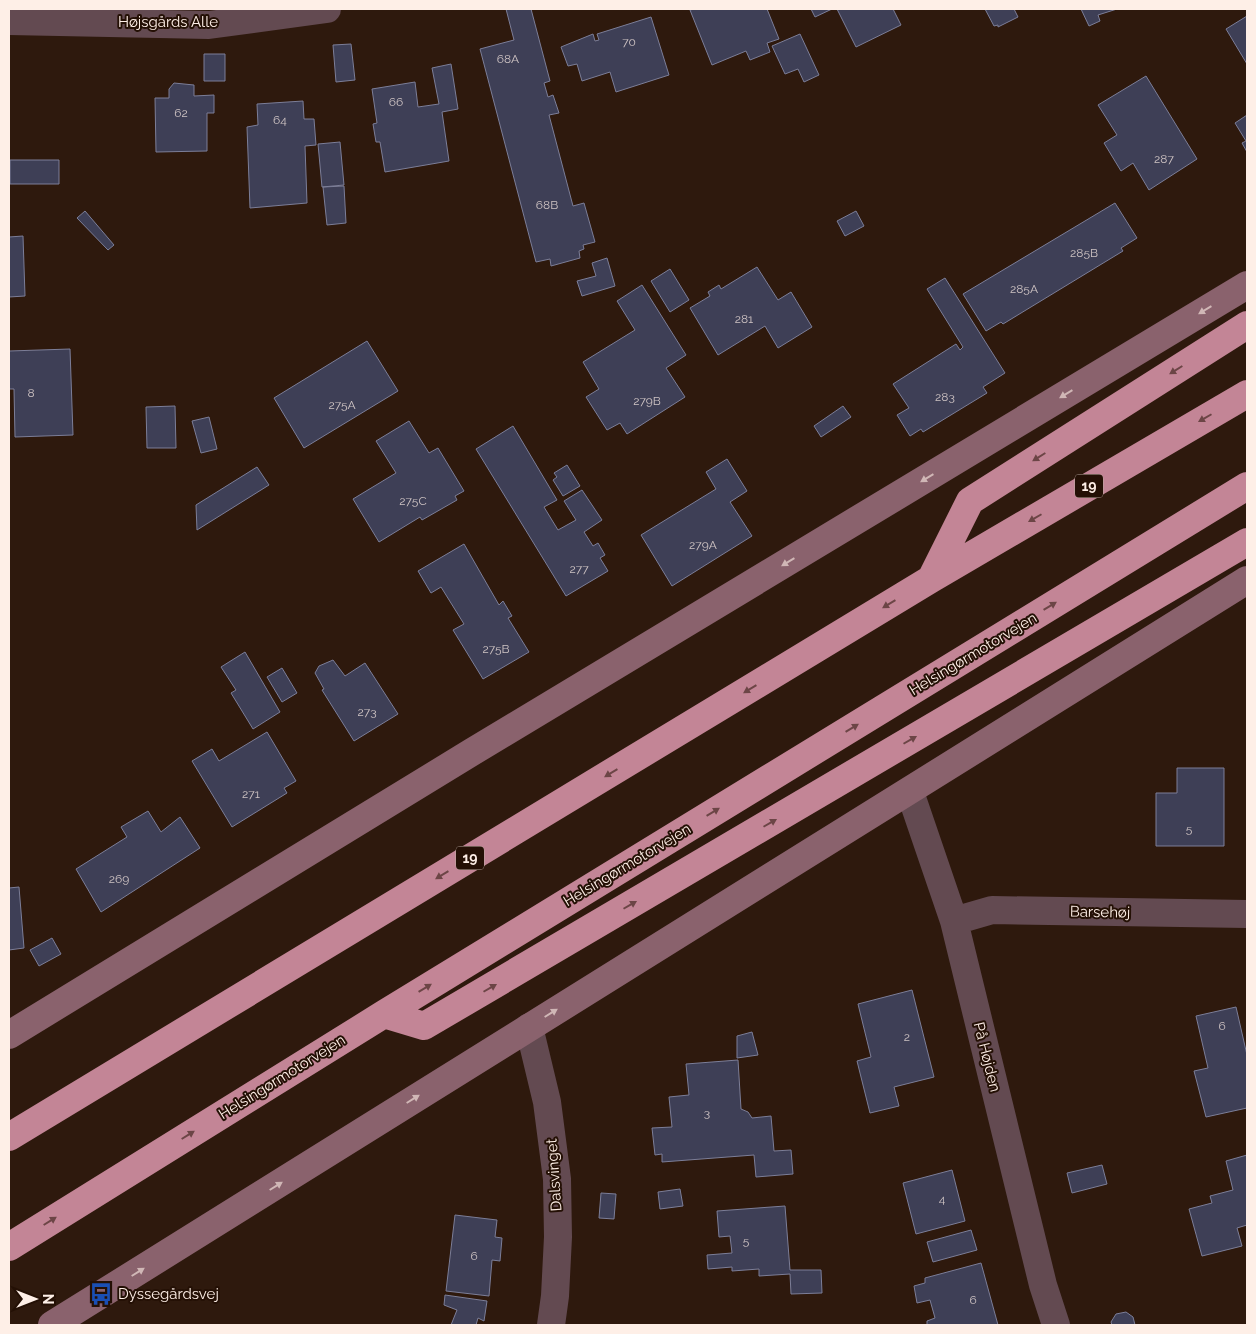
<svg xmlns="http://www.w3.org/2000/svg" width="1256" height="1334" viewBox="0 0 1256 1334" font-family="Raleway,sans-serif">
	<style>
		.building { fill: #3e3f56; stroke: #7c7e98 }
		.lines { fill: none; stroke-linecap: round; stroke-linejoin: round }
		.street { stroke: #634a51; stroke-width: 28 }
		.secondary { stroke: #8a626d; stroke-width: 28 }
		.highway { stroke: #c38596; stroke-width: 28 }
		.oneway { fill: #d0b7b6 }
		.oneway2 { fill: #6c4546 }
		.labels { text-anchor: middle; dominant-baseline: central; stroke-width: 4; stroke-linejoin: round; paint-order: stroke }
		.number-label { font-size: 12px; fill: #cec3c3 }
		.shield { fill: #241005; stroke: #bdaca3; stroke-width: 1 }
		.shield-label { font-size: 14px; font-weight: bold; fill: #feefe7 }
		.street-label { font-size: 15px; fill: #feefe7; stroke: #241005 }
		.poi-label { font-size: 15px; fill: #feefe7; stroke: #241005; text-anchor: start }
	</style>
	<rect width="100%" height="100%" fill="#2e190d"/>
	<!-- building -->
	<path class="building" d="M 506,9 L 531,9 L 550,81 L 544,83 L 548,97 L 553,95 L 559,113 L 549,115 L 573,206 L 584,203 L 595,242 L 583,245 L 584,249 L 579,251 L 580,258 L 551,266 L 550,259 L 536,262 L 480,49 L 514,40 Z
		M 694,9 L 767,9 L 779,39 L 767,43 L 770,52 L 750,60 L 746,51 L 712,65 L 690,10 Z
		M 811,9 L 832,9 L 815,17 Z
		M 837,9 L 893,9 L 901,25 L 856,47 Z
		M 985,9 L 1014,9 L 1018,17 L 998,27 L 998,25 L 994,26 Z
		M 1081,9 L 1117,9 L 1098,15 L 1100,21 L 1089,26 Z
		M 1247,16 L 1247,64 L 1226,29 Z
		M 651,17 L 669,75 L 616,92 L 610,72 L 582,81 L 577,64 L 568,66 L 561,47 L 593,34 L 595,41 L 599,40 L 597,34 Z
		M 800,34 L 819,75 L 804,82 L 798,69 L 785,74 L 772,46 Z
		M 351,44 L 355,80 L 336,82 L 333,45 Z
		M 204,54 L 225,54 L 225,81 L 204,81 Z
		M 451,64 L 458,109 L 442,112 L 449,161 L 385,172 L 380,142 L 376,142 L 373,124 L 377,123 L 372,89 L 415,82 L 418,107 L 439,104 L 432,68 Z
		M 1146,76 L 1197,159 L 1149,190 L 1133,163 L 1121,171 L 1104,143 L 1117,135 L 1098,105 Z
		M 174,83 L 194,85 L 194,96 L 214,95 L 214,113 L 207,113 L 207,151 L 156,152 L 155,98 L 169,98 L 169,89 Z
		M 303,101 L 304,119 L 314,119 L 316,145 L 305,146 L 307,203 L 250,208 L 247,127 L 258,125 L 257,104 Z
		M 1247,115 L 1247,152 L 1242,143 L 1246,141 L 1235,123 Z
		M 340,142 L 344,185 L 322,187 L 318,144 Z
		M 10,160 L 59,160 L 59,184 L 10,184 Z
		M 344,186 L 346,223 L 327,225 L 323,187 Z
		M 1115,203 L 1137,238 L 1121,248 L 1123,251 L 1003,324 L 1001,322 L 986,331 L 963,294 Z
		M 85,211 L 114,245 L 108,250 L 77,218 Z
		M 856,211 L 864,226 L 845,236 L 837,221 Z
		M 23,236 L 25,296 L 9,297 L 9,237 Z
		M 607,258 L 615,286 L 582,296 L 577,281 L 596,276 L 592,263 Z
		M 757,267 L 778,300 L 791,292 L 812,327 L 778,348 L 765,326 L 718,355 L 690,308 L 710,296 L 708,292 L 719,285 L 721,289 Z
		M 670,269 L 689,300 L 670,312 L 651,281 Z
		M 945,278 L 1005,373 L 983,387 L 987,393 L 923,432 L 921,429 L 910,436 L 897,415 L 909,408 L 893,384 L 956,344 L 960,350 L 963,347 L 927,289 Z
		M 642,285 L 686,355 L 666,368 L 685,397 L 627,434 L 620,423 L 607,430 L 586,397 L 599,389 L 583,362 L 635,330 L 617,301 Z
		M 367,341 L 398,391 L 304,448 L 274,398 Z
		M 70,349 L 73,435 L 15,437 L 14,389 L 9,389 L 9,351 Z
		M 175,406 L 176,448 L 147,448 L 146,407 Z
		M 843,406 L 851,417 L 821,437 L 814,426 Z
		M 209,417 L 217,449 L 201,453 L 192,421 Z
		M 409,421 L 429,453 L 438,448 L 464,491 L 455,496 L 457,500 L 422,520 L 420,517 L 379,542 L 353,499 L 396,473 L 376,441 Z
		M 513,426 L 557,500 L 544,507 L 558,530 L 576,520 L 564,501 L 582,490 L 602,520 L 584,532 L 593,546 L 598,543 L 605,555 L 600,558 L 608,571 L 566,596 L 476,449 Z
		M 727,459 L 747,491 L 730,502 L 752,536 L 672,586 L 641,535 L 716,489 L 706,472 Z
		M 567,465 L 580,486 L 563,496 L 553,480 L 557,477 L 554,473 Z
		M 257,467 L 269,485 L 197,530 L 196,505 Z
		M 464,544 L 499,605 L 503,601 L 512,616 L 508,618 L 529,652 L 483,679 L 453,630 L 464,624 L 441,587 L 431,593 L 418,571 Z
		M 245,652 L 280,712 L 253,729 L 231,693 L 236,690 L 221,667 Z
		M 333,660 L 345,676 L 365,663 L 398,714 L 354,741 L 322,690 L 324,689 L 315,673 L 319,666 Z
		M 282,668 L 297,693 L 282,702 L 267,677 Z
		M 267,732 L 296,781 L 284,788 L 287,793 L 232,827 L 192,761 L 212,749 L 219,761 Z
		M 1177,768 L 1224,768 L 1224,846 L 1156,846 L 1156,793 L 1177,793 Z
		M 148,811 L 161,832 L 180,817 L 200,848 L 101,912 L 76,869 L 127,837 L 121,827 Z
		M 19,887 L 24,948 L 9,950 L 9,888 Z
		M 52,938 L 61,954 L 39,966 L 30,950 Z
		M 912,990 L 934,1077 L 894,1087 L 899,1106 L 870,1113 L 857,1061 L 871,1057 L 858,1004 Z
		M 1236,1007 L 1247,1055 L 1247,1108 L 1206,1117 L 1194,1071 L 1208,1068 L 1196,1016 Z
		M 752,1032 L 758,1055 L 737,1058 L 737,1036 Z
		M 738,1060 L 741,1109 L 748,1112 L 752,1118 L 771,1116 L 774,1151 L 791,1150 L 793,1174 L 756,1177 L 754,1155 L 662,1162 L 662,1154 L 655,1155 L 652,1128 L 672,1127 L 669,1097 L 689,1095 L 686,1064 Z
		M 1247,1155 L 1247,1225 L 1237,1228 L 1242,1246 L 1202,1256 L 1189,1209 L 1212,1203 L 1210,1196 L 1233,1190 L 1226,1161 Z
		M 1102,1165 L 1107,1184 L 1072,1193 L 1067,1173 Z
		M 952,1170 L 965,1221 L 916,1234 L 903,1183 Z
		M 680,1189 L 683,1206 L 660,1209 L 658,1192 Z
		M 601,1193 L 616,1194 L 614,1219 L 599,1218 Z
		M 785,1206 L 790,1270 L 821,1270 L 822,1293 L 791,1294 L 790,1274 L 759,1276 L 759,1269 L 732,1271 L 732,1267 L 708,1269 L 707,1255 L 732,1253 L 730,1236 L 719,1237 L 717,1211 Z
		M 455,1215 L 497,1220 L 495,1237 L 502,1238 L 500,1261 L 492,1260 L 489,1296 L 446,1291 Z
		M 971,1230 L 977,1250 L 933,1262 L 927,1242 Z
		M 981,1263 L 998,1325 L 927,1325 L 927,1321 L 935,1318 L 930,1300 L 917,1303 L 914,1286 L 925,1283 L 925,1278 Z
		M 445,1295 L 487,1301 L 484,1321 L 478,1318 L 476,1325 L 451,1325 L 457,1310 L 444,1305 Z
		M 1126,1312 L 1133,1317 L 1135,1325 L 1112,1325 L 1111,1322 L 1116,1314 Z"/>
	<g class="lines">
		<!-- street -->
		<path class="street" d="M 9,21 L 209,25 L 327,9
			M 910,792 L 954,921 L 1043,1285 L 1056,1325
			M 954,921 L 992,910 L 1247,914
			M 529,1027 L 547,1102 L 557,1179 L 558,1237 L 555,1296 L 551,1325"/>
		<!-- secondary -->
		<path class="secondary" d="M 9,1035 L 472,752 L 1247,285
			M 52,1325 L 1247,580"/>
		<!-- highway -->
		<path class="highway" d="M 931,579 L 970,501 L 1247,325
			M 384,1014 L 424,1026 L 1247,542
			M 9,1137 L 931,579 L 1247,394
			M 9,1247 L 384,1014 L 1247,486"/>
	</g>
	<!-- one-way arrows -->
	<defs><path id="oneway-solid" d="M-6-.8H1V-3.2L6.5 0L1 3.2V.8H-6Z" transform="scale(1.25)"/></defs>
	<g class="oneway">
		<use href="#oneway-solid" transform="translate(1205 310) rotate(149)"/>
		<use href="#oneway-solid" transform="translate(1066 394) rotate(149)"/>
		<use href="#oneway-solid" transform="translate(927 478) rotate(149)"/>
		<use href="#oneway-solid" transform="translate(788 562) rotate(149)"/>
		<use href="#oneway-solid" transform="translate(551 1013) rotate(-32)"/>
		<use href="#oneway-solid" transform="translate(413 1099) rotate(-32)"/>
		<use href="#oneway-solid" transform="translate(276 1186) rotate(-32)"/>
		<use href="#oneway-solid" transform="translate(138 1272) rotate(-32)"/>
	</g>
	<g class="oneway2">
		<use href="#oneway-solid" transform="translate(1176 370) rotate(148)"/>
		<use href="#oneway-solid" transform="translate(1205 418) rotate(150)"/>
		<use href="#oneway-solid" transform="translate(1039 457) rotate(148)"/>
		<use href="#oneway-solid" transform="translate(1035 518) rotate(150)"/>
		<use href="#oneway-solid" transform="translate(889 604) rotate(149)"/>
		<use href="#oneway-solid" transform="translate(1050 606) rotate(-31)"/>
		<use href="#oneway-solid" transform="translate(750 689) rotate(149)"/>
		<use href="#oneway-solid" transform="translate(852 728) rotate(-31)"/>
		<use href="#oneway-solid" transform="translate(910 740) rotate(-30)"/>
		<use href="#oneway-solid" transform="translate(611 773) rotate(149)"/>
		<use href="#oneway-solid" transform="translate(713 812) rotate(-31)"/>
		<use href="#oneway-solid" transform="translate(770 823) rotate(-30)"/>
		<use href="#oneway-solid" transform="translate(442 875) rotate(149)"/>
		<use href="#oneway-solid" transform="translate(630 905) rotate(-30)"/>
		<use href="#oneway-solid" transform="translate(425 988) rotate(-31)"/>
		<use href="#oneway-solid" transform="translate(490 988) rotate(-30)"/>
		<use href="#oneway-solid" transform="translate(188 1135) rotate(-32)"/>
		<use href="#oneway-solid" transform="translate(50 1221) rotate(-32)"/>
	</g>
	<!-- icons -->
	<defs>
		<symbol id="bus-bare" viewBox="-9 -9 18 18"><path d="M-5-6H5V4H4V6H2V4H-2V6H-4V4H-5ZM-3.5-4V0h7V-4ZM-3.5 1.2v1.5H-2V1.2ZM2 1.2v1.5H3.5V1.2Z" fill="#1a4fb4" stroke="#241005" stroke-width="2.5" paint-order="stroke"/></symbol>
	</defs>
	<g fill-rule="evenodd">
		<use href="#bus-bare" x="85" y="1278" width="32" height="32"/>
	</g>
	<g class="labels">
		<!-- number labels -->
		<g class="number-label">
			<text x="629" y="42">70</text>
			<text x="508" y="59">68A</text>
			<text x="396" y="102">66</text>
			<text x="181" y="113">62</text>
			<text x="280" y="120">64</text>
			<text x="1164" y="159">287</text>
			<text x="547" y="205">68B</text>
			<text x="1084" y="253">285B</text>
			<text x="1024" y="289">285A</text>
			<text x="744" y="319">281</text>
			<text x="31" y="393">8</text>
			<text x="945" y="397">283</text>
			<text x="647" y="401">279B</text>
			<text x="342" y="405">275A</text>
			<text x="413" y="501">275C</text>
			<text x="703" y="545">279A</text>
			<text x="579" y="569">277</text>
			<text x="496" y="649">275B</text>
			<text x="367" y="712">273</text>
			<text x="251" y="794">271</text>
			<text x="1189" y="829">5</text>
			<text x="119" y="879">269</text>
			<text x="1222" y="1026">6</text>
			<text x="907" y="1037">2</text>
			<text x="707" y="1113">3</text>
			<text x="942" y="1199">4</text>
			<text x="746" y="1241">5</text>
			<text x="474" y="1256">6</text>
			<text x="973" y="1300">6</text>
		</g>
		<!-- shield labels -->
		<g class="shield">
			<rect x="1075" y="474.5" width="28" height="23" rx="4"/>
			<rect x="456" y="846.5" width="28" height="23" rx="4"/>
		</g>
		<g class="shield-label">
			<text x="1089" y="486">19</text>
			<text x="470" y="858">19</text>
		</g>
		<!-- street labels -->
		<g class="street-label">
			<text x="168" y="22">Højsgårds Alle</text>
			<text transform="translate(973 654) rotate(-31)">Helsingørmotorvejen</text>
			<text transform="translate(627 865) rotate(-31)">Helsingørmotorvejen</text>
			<text transform="translate(1100 912) rotate(1)">Barsehøj</text>
			<text transform="translate(987 1057) rotate(76)">På Højden</text>
			<text transform="translate(282 1077) rotate(-32)">Helsingørmotorvejen</text>
			<text transform="translate(554 1175) rotate(-94)">Dalsvinget</text>
		</g>
		<!-- poi labels -->
		<g class="poi-label">
			<text x="118" y="1294">Dyssegårdsvej</text>
		</g>
	</g>
	<!-- border -->
	<rect width="1256" height="1334" fill="none" stroke="#feefe7" stroke-width="20"/>
	<!-- north arrow -->
	<g transform="translate(35 1299) rotate(90)" stroke="#241005" stroke-width="4" paint-order="stroke">
	<path d="M0-4L9 19L0 12L-9 19Z" fill="#feefe7"/>
	<text y="-8" font-size="14" font-weight="bold" text-anchor="middle" fill="#feefe7">N</text>
	</g>
</svg>
